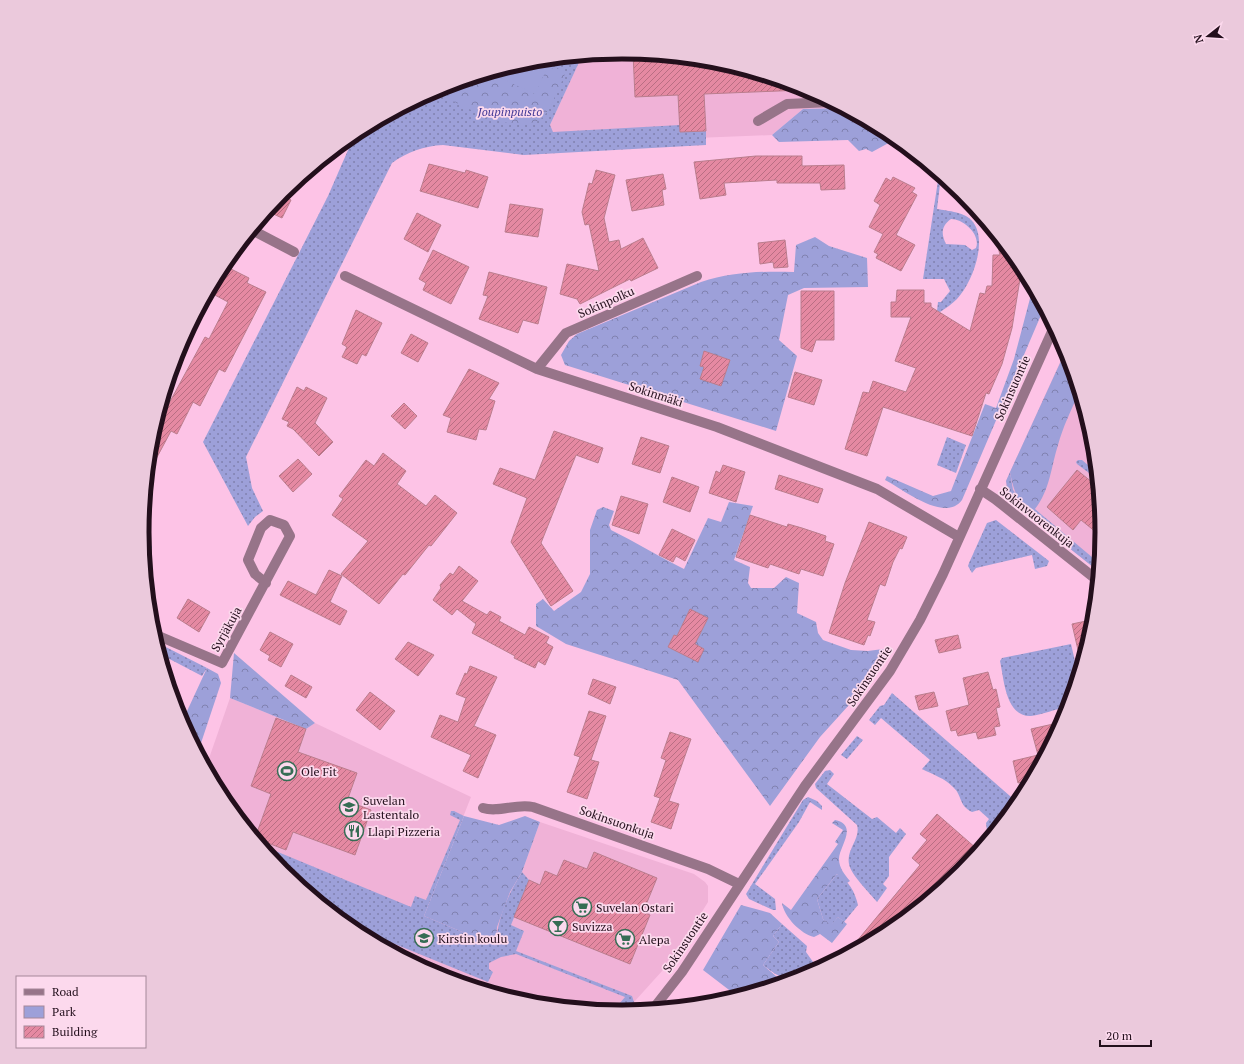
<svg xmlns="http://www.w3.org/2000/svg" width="1244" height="1064" viewBox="0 0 1244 1064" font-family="'PT Serif',serif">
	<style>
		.built { fill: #f0b2d7 }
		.green { fill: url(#green-dots); fill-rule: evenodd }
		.forest { fill: url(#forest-crowns) }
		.pitch { fill: #9da0d9 }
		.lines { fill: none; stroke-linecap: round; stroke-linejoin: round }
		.stream { stroke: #5dd0f5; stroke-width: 5 }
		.building { fill: url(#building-hatch); stroke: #ba7d8d }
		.minor { stroke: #977489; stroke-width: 10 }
		.labels { text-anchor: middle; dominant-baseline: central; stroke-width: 3.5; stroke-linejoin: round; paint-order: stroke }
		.park-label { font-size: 12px; font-style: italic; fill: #433a96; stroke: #fcd9ed }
		.street-label { font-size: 12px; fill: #230f1c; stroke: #fcd9ed }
		.poi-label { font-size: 12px; fill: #230f1c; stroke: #fcd9ed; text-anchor: start }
		.rim { fill: none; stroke: #230f1c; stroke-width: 5 }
	</style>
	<defs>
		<pattern id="green-dots" width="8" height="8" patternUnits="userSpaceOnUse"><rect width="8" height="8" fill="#9da0d9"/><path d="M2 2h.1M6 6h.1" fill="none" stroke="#8081af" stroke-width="1.8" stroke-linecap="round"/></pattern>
		<pattern id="forest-crowns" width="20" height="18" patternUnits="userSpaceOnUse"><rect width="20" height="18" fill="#9da0d9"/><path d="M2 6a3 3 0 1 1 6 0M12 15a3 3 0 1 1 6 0" fill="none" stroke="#8081af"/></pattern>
		<pattern id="building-hatch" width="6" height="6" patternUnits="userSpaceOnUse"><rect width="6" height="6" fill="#e589a2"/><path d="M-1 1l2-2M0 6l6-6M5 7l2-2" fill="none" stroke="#b96e83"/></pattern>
	</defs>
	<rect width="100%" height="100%" fill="#fdc3e6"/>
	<!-- built -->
	<path class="built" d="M 622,52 L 716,61 L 806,89 L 842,108 L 803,109 L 772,135 L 547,144 L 550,125 L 582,56 Z
		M 1066,349 L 1093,439 L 1102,532 L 1098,571 L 1009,500 L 1007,496 L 1006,481 Z
		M 230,698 L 306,729 L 315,723 L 471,797 L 424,916 L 510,892 L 522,872 L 540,822 L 694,874 L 705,882 L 708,886 L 708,902 L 672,960 L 625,1012 L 528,1003 L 438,975 L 355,931 L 282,871 L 223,798 L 206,767 Z"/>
	<!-- green -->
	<path class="green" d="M 582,56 L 550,125 L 553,132 L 680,125 L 680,132 L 706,131 L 706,145 L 524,155 L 443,145 C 424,146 407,152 392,163 L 246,457 L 252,488 L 263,511 L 255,517 L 248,526 L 203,442 L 328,196 L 355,134 L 439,88 L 529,61 Z
		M 939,174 L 941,176 L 937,209 C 948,211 966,212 973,222 C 988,242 972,283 957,299 C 952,304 946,308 940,312 L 937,311 L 938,302 L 941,302 L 950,291 L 944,279 L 923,279 ZM 951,219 C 964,219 981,235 976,248 L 972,250 L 965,245 L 946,244 C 941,234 941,226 951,219 Z
		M 947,437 L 966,445 L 956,473 L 937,465 Z
		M 1078,460 L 1082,460 L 1096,472 L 1097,479 L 1077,464 L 1076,462 Z
		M 1010,472 L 1013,490 L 1036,518 L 1042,515 L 1099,563 L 1098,571 L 1009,500 L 1006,481 Z
		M 996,520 L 1049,561 L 1047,566 L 1035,569 L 1032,555 L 976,568 L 972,573 L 968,566 L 969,563 L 987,523 Z
		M 156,642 L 207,668 L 202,676 L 160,654 Z
		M 1071,644 L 1078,674 L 1068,708 C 1055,708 1043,715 1031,716 C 1005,717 1004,678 1000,661 L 1002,658 Z
		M 892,693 L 1018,803 L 988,839 L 986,823 L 989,819 L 979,810 L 972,812 C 958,805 963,796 953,787 C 946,779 932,774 922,769 L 930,760 L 881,718 L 875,725 L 869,720 L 880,706 L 884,705 Z
		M 857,736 L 863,740 L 847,759 L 841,755 Z
		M 830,770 L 834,774 L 827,784 L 872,819 L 877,817 L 896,833 L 900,828 L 906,834 L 889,857 L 889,876 L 883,884 L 887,888 L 877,902 C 869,892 851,875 849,864 C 846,849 861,839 857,825 L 816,788 L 815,784 L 825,771 Z
		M 808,797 L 817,801 L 822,806 L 822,810 L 810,802 L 799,822 L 755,884 L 775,899 L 776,910 L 773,910 L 749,899 L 746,894 L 803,800 Z
		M 451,811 L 454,811 L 464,816 L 424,916 L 496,946 C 497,918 508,895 522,872 L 529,880 L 511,925 L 524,931 L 516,951 L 632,996 L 634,1002 L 625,1012 L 613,1011 L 625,997 L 516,954 L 501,957 L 489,963 L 489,969 L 493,972 L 488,982 L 348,925 L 282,871 L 261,845 L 411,907 L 415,896 L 426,900 L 460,820 L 450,815 Z
		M 837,874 C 849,881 855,892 858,905 L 844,922 L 838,917 L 831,926 L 823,919 L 817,899 Z
		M 903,885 L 921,900 L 932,887 L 937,891 L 909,915 L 891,900 Z
		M 782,924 L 807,946 L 806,952 L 818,969 C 793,982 785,983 763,965 L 779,942 L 773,936 Z"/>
	<!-- forest -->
	<path class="forest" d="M 558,68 L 565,74 C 561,83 549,113 542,118 C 517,137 467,108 443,96 L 441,89 L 443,87 L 478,76 L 499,77 L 534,94 L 547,69 Z
		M 842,108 L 889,133 L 896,139 L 872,152 L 866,149 L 859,151 L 848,140 L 779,142 L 772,135 L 803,109 Z
		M 815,237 L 829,246 L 867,258 L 868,287 L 804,288 L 788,295 L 779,340 L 797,356 L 776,431 L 565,365 L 561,355 L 569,341 L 577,334 L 701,282 C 732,272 761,271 794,272 L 796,245 Z
		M 1033,287 L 1044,308 L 962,500 C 945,523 904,490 885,480 L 887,476 L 933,496 L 951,491 L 985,404 L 996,408 L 1014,359 Z
		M 1066,350 L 1079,393 C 1071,410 1063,427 1058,445 C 1051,467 1050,490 1035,509 L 1042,515 L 1036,518 C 1019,503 1014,494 1010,472 Z
		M 729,502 L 753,506 L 734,560 L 750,567 L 748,583 L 751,588 L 774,588 L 786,577 L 799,583 L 797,613 L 816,622 L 818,633 L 823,640 L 851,650 L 868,651 L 883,649 L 888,654 L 858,695 L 820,737 L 770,806 L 678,680 L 566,644 L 536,626 L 536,604 L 543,599 L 554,611 L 581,592 L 590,574 L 590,530 L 597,510 L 603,507 L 614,511 L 609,525 L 611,530 C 636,542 659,557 684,569 L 708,518 L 721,522 Z
		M 234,653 L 315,723 L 306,729 L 230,698 Z
		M 207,668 L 218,674 L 221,683 L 198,752 L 182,722 Z
		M 464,816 L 499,825 L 525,816 L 540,822 L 522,872 L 510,892 L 497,927 L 496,946 L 424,916 Z
		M 835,820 C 859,825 839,847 839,859 C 839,868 845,875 850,881 L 847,883 L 837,874 L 817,899 L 823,919 L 831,925 L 838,917 L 847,924 L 832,943 L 820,934 L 814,937 C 801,934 784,917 782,903 L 791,910 L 838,844 L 835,842 L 843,830 L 832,823 Z
		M 741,905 L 770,913 L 782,924 L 773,936 L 779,942 L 763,965 L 777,977 L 790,980 L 737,996 L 703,970 Z"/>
	<!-- pitch -->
	<path class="pitch" d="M 551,59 L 535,94 L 490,73 L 529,61 Z"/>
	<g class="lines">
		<!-- stream -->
		<path class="stream" d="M 143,543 L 149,547"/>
	</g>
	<!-- building -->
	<path class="building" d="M 633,53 L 716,61 L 803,88 L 803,90 L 704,94 L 706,131 L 680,132 L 678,95 L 635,97 Z
		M 756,156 L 802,156 L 802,166 L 844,165 L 845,189 L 821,190 L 820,183 L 777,183 L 777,180 L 724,183 L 726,195 L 700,199 L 694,162 Z
		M 429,164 L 465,173 L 466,170 L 488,177 L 478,208 L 420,191 Z
		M 596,170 L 615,175 L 604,218 L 609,242 L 619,240 L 621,249 L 643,238 L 658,268 L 631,281 L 630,279 L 580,304 L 577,299 L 560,294 L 567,264 L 599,271 L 589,224 L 585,225 L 582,212 L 589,183 L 592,184 Z
		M 663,174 L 666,189 L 662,190 L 664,205 L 632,211 L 626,180 Z
		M 893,177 L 915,188 L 912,192 L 917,195 L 896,235 L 915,245 L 901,271 L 876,258 L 878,254 L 874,252 L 883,234 L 869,227 L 880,205 L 874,201 L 886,178 L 891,181 Z
		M 281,195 L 291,200 L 282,218 L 267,211 Z
		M 510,204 L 543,209 L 538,237 L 505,232 Z
		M 417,213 L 441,225 L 428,252 L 404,239 Z
		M 995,234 L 1021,266 L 1029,280 L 1020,279 L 1012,328 L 1002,364 L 989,394 L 986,393 L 972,436 L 883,407 L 867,456 L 845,449 L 863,392 L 869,393 L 873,381 L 906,392 L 916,368 L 895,361 L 911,317 L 891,317 L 891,302 L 896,302 L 897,290 L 924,290 L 924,303 L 931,303 L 931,307 L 970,331 L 980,293 L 985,294 L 987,286 L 992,286 L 993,255 L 1000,255 Z
		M 785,240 L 788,267 L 774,268 L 773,262 L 760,264 L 758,243 Z
		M 433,250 L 469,267 L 451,304 L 423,290 L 426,283 L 419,279 Z
		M 223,265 L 249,278 L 247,283 L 266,292 L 225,372 L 219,369 L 200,406 L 193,402 L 177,434 L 171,431 L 148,474 L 151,438 L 161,407 L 166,409 L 205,337 L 209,339 L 228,302 L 213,294 L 215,290 L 211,288 Z
		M 489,272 L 547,287 L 538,324 L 523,320 L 518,333 L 479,319 L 488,296 L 483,295 Z
		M 801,291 L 834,291 L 834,340 L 816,340 L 812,352 L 801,348 Z
		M 356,310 L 382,323 L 366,356 L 362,354 L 357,364 L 342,357 L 347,347 L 342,344 Z
		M 411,334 L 428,343 L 418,362 L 401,353 Z
		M 704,351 L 730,360 L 721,386 L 700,379 L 704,367 L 700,366 Z
		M 469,369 L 499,383 L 489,399 L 495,401 L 486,430 L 479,429 L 476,440 L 447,432 L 451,418 L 443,415 Z
		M 795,372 L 822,380 L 814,405 L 788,397 Z
		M 297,387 L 304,391 L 306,387 L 327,398 L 315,423 L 333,442 L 319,456 L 293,429 L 287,426 L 289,422 L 282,419 Z
		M 404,403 L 417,416 L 405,429 L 391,416 Z
		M 554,431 L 603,448 L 598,463 L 576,455 L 541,543 L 573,591 L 551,606 L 511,542 L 527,498 L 493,484 L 500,468 L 535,480 Z
		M 641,437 L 669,446 L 660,473 L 632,464 Z
		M 383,453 L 406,471 L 397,484 L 426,506 L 435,495 L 457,513 L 431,546 L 429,545 L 405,575 L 403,574 L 379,604 L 341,574 L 368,541 L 332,515 L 343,499 L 339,496 L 366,460 L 374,466 Z
		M 298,459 L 312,474 L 293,492 L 279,476 Z
		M 723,465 L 745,472 L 736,502 L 709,493 L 716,471 L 720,473 Z
		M 1077,470 L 1098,487 L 1102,537 L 1081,520 L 1073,530 L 1047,507 Z
		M 779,475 L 823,489 L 818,503 L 775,489 Z
		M 672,477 L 699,487 L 690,512 L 663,502 Z
		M 621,496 L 648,504 L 639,534 L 612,525 Z
		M 750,515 L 787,527 L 788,524 L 802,528 L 826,536 L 825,541 L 834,544 L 823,576 L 801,569 L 799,574 L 770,564 L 768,568 L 736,557 Z
		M 869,522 L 907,537 L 902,549 L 900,548 L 893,562 L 885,586 L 880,584 L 867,620 L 875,622 L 870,636 L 868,635 L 864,645 L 829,633 L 845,583 Z
		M 672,529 L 695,540 L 685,561 L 676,556 L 673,562 L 659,555 Z
		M 459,566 L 478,581 L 462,601 L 487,615 L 490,611 L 501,617 L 499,621 L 525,635 L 529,627 L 549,637 L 546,643 L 553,647 L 545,665 L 538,661 L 535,668 L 514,658 L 515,656 L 472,633 L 476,624 L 457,609 L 452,615 L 433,600 L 441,588 L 440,585 L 450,573 L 453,575 Z
		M 329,570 L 342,576 L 330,602 L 347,611 L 340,625 L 280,595 L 288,581 L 316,595 Z
		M 188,599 L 210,612 L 199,632 L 177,618 Z
		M 690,609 L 708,618 L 695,644 L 704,649 L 698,662 L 668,647 L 674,635 L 677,636 Z
		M 1086,621 L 1090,636 L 1081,663 L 1072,624 Z
		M 270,632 L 293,644 L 281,667 L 268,660 L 270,656 L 260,650 Z
		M 958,635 L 961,648 L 939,653 L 935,640 Z
		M 408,642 L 434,655 L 418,676 L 395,659 Z
		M 470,666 L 497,677 L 474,726 L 496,735 L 478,778 L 463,771 L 471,755 L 431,737 L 440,715 L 458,722 L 466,698 L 456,694 L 465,673 L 467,674 Z
		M 988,672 L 993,690 L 996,689 L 1000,707 L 996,708 L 1000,726 L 994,727 L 996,735 L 978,739 L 976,732 L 958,736 L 956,730 L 951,731 L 946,711 L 969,705 L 963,678 Z
		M 291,675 L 312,687 L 306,698 L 285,686 Z
		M 593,679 L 616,687 L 610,704 L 588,694 Z
		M 370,692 L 395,711 L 380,730 L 356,710 Z
		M 934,692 L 938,706 L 919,710 L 915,696 Z
		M 589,711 L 606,716 L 591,760 L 599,762 L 587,799 L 567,792 L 580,757 L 574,755 Z
		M 276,718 L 306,729 L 298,752 L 357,773 L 347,801 L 371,810 L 355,855 L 293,832 L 286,850 L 255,838 L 271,794 L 251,786 Z
		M 1062,722 L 1031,780 L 1018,783 L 1013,761 L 1038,755 L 1031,729 Z
		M 670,732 L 691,739 L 669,801 L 679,804 L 671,829 L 651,822 L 660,798 L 654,796 L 666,760 L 661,758 Z
		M 937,814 L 977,849 L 948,883 L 937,891 L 932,887 L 907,916 L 888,931 L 847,953 L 920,865 L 912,858 L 927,840 L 920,834 Z
		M 594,852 L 657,878 L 643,912 L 650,915 L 630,964 L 514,917 L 529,880 L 540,885 L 545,871 L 557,876 L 564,860 L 587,869 Z"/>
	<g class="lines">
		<!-- minor -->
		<path class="minor" d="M 758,121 L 787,104 L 831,102
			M 252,230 L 294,252
			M 345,276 L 537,369 L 717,427 L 877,489 L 959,537
			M 537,369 L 566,333 L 697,276
			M 980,489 L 995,499 L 1097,580
			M 154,634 L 222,663 L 290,536 L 284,525 L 270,520 L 261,528 L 248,560 L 255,574 L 266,583
			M 483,808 C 499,813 516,803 533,807 L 708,869 L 739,884
			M 653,1009 L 682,972 L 805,786 L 890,671 L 920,620 L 943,574 L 1054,327"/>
	</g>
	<!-- icons -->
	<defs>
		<symbol id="stadium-ring" viewBox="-11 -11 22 22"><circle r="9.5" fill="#fcd9ed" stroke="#366d54" stroke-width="1.5"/><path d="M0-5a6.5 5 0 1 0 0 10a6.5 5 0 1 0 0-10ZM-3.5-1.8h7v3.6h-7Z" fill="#366d54"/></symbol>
		<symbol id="school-ring" viewBox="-11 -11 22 22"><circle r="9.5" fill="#fcd9ed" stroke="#366d54" stroke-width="1.5"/><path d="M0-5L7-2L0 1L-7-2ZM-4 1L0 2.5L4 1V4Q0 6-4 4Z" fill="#366d54"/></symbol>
		<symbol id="restaurant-ring" viewBox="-11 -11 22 22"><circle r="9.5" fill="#fcd9ed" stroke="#366d54" stroke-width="1.5"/><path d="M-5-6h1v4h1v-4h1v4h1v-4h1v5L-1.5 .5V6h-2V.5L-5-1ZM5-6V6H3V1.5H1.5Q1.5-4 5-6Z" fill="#366d54"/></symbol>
		<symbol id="supermarket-ring" viewBox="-11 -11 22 22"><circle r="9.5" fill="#fcd9ed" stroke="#366d54" stroke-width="1.5"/><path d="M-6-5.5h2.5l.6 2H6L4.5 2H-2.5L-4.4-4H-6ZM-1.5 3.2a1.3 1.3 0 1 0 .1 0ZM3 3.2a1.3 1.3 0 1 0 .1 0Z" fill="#366d54"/></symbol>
		<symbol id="bar-ring" viewBox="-11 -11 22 22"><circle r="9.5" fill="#fcd9ed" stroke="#366d54" stroke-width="1.5"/><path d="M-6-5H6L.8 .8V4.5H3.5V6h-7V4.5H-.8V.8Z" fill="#366d54"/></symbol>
	</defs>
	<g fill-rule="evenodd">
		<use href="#stadium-ring" x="276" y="760" width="22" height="22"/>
		<use href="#school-ring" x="338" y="796" width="22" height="22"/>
		<use href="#restaurant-ring" x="343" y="820" width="22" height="22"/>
		<use href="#supermarket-ring" x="571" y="896" width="22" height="22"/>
		<use href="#bar-ring" x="547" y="915" width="22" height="22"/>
		<use href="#school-ring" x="413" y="927" width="22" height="22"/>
		<use href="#supermarket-ring" x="614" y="928" width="22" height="22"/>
	</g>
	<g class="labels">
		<!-- park labels -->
		<g class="park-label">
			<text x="510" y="111">Joupinpuisto</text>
		</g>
		<!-- street labels -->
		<g class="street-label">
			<text transform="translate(606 302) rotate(-24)">Sokinpolku</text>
			<text transform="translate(1012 388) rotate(-66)">Sokinsuontie</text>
			<text transform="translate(656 394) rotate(18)">Sokinmäki</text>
			<text transform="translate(1037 517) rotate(38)">Sokinvuorenkuja</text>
			<text transform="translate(226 629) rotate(-61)">Syrjäkuja</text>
			<text transform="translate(869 676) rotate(-56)">Sokinsuontie</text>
			<text transform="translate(617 822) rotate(19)">Sokinsuonkuja</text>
			<text transform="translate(685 942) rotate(-56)">Sokinsuontie</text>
		</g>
		<!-- poi labels -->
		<g class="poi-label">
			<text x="301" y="771">Ole Fit</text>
			<text x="363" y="800">Suvelan<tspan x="363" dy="14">Lastentalo</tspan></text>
			<text x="368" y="831">Llapi Pizzeria</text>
			<text x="596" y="907">Suvelan Ostari</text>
			<text x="572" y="926">Suvizza</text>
			<text x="438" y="938">Kirstin koulu</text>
			<text x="639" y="939">Alepa</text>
		</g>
	</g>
	<!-- crop -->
	<path d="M0 0H1244V1064H0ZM149 532a473 473 0 1 1 946 0a473 473 0 1 1-946 0Z" fill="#ebc9dc" fill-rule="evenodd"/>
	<path class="rim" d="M149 532a473 473 0 1 1 946 0a473 473 0 1 1-946 0Z"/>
	<!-- legend -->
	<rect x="16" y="976" width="130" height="72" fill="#fcd9ed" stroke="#a58899"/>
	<rect x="24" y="989" width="20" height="6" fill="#977489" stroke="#a58899"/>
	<text x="52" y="996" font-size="12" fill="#230f1c">Road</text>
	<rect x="24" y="1006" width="20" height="12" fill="#9da0d9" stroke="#a58899"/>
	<text x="52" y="1016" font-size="12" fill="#230f1c">Park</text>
	<rect x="24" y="1026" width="20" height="12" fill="url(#building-hatch)" stroke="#a58899"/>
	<text x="52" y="1036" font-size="12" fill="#230f1c">Building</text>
	<!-- north arrow -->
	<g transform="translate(1208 36) rotate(253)" stroke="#fcd9ed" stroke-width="3" paint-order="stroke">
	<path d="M0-3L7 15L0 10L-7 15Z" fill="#230f1c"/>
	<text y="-6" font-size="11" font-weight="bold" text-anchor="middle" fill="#230f1c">N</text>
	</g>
	<!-- scale -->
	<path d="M1100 1040v6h51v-6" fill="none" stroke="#230f1c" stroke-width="2"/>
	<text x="1106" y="1040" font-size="12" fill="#230f1c" stroke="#fcd9ed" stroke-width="3" paint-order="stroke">20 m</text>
</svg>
